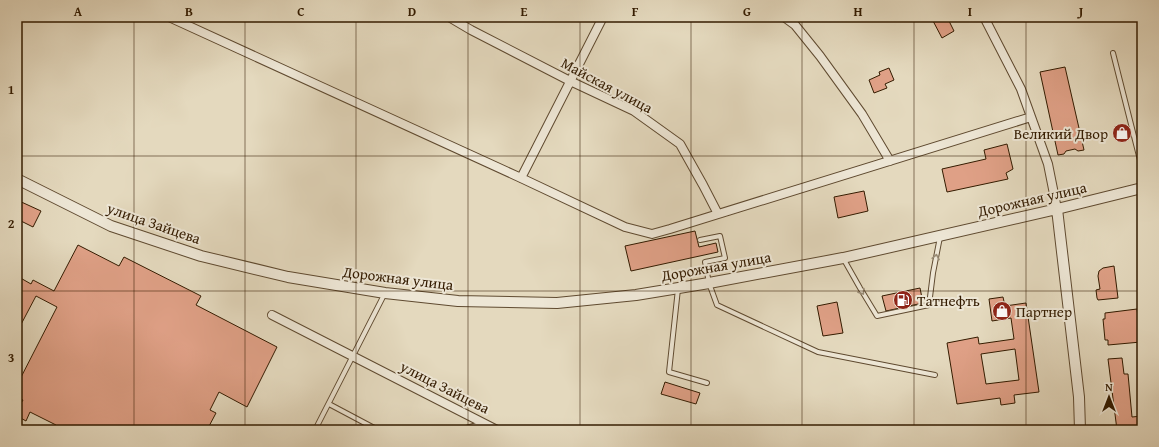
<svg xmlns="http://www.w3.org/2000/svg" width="1159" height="447" viewBox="0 0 1159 447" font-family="'Gentium Book Plus',serif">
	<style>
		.building { fill: #dfa086; stroke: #331b00; fill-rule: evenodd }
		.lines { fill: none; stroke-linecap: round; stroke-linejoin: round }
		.service-casing { stroke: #5f4a30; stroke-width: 6 }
		.minor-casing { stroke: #5f4a30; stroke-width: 10 }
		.tertiary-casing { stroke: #5f4a30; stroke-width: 12 }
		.service { stroke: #ede6d5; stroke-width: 4 }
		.minor { stroke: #ede6d5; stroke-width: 8 }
		.tertiary { stroke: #ede6d5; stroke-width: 10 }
		.oneway { stroke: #998b75 }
		.grid { fill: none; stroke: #331b00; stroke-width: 1; stroke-opacity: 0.55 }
		.labels { text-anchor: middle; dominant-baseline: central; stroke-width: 4; stroke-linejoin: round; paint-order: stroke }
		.street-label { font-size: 15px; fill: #331b00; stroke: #ede6d5 }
		.poi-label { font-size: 15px; fill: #331b00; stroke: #ede6d5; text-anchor: start }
		.neatline { fill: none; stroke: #331b00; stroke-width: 1.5 }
		.grid-label { font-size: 13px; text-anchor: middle; font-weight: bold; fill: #331b00 }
	</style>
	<rect width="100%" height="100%" fill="#e4d9be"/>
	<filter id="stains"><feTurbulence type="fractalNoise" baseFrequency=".005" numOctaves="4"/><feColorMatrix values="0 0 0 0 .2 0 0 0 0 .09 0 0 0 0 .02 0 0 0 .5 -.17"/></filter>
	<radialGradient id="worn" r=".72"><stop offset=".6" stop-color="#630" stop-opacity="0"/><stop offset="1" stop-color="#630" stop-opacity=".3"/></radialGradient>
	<!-- building -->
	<path class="building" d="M 936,17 L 947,17 L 954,31 L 942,38 L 932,19 Z
		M 1065,67 L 1084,150 L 1078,151 L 1075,149 L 1066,151 L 1064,154 L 1058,155 L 1040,72 Z
		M 889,68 L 894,80 L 885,84 L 887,88 L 874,93 L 869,80 L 880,75 L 879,72 Z
		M 1007,144 L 1013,169 L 1006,173 L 1008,179 L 947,192 L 942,169 L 986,159 L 984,150 Z
		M 864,191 L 868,211 L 838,218 L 834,197 Z
		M 17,200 L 41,211 L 33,227 L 17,219 Z
		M 695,231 L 699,247 L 716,243 L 718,252 L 631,271 L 625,246 Z
		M 78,245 L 119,266 L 124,257 L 201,296 L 196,305 L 277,347 L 247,407 L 219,392 L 210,410 L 216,413 L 207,430 L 81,430 L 75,427 L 74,430 L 54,430 L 56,425 L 30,412 L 26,421 L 17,416 L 17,410 L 23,400 L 17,397 L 17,385 L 57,307 L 36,296 L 17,332 L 17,276 L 31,284 L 33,280 L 54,291 Z
		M 1114,266 L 1118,298 L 1098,300 L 1097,298 L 1096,290 L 1100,289 L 1098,276 L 1099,271 L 1103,268 Z
		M 920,288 L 923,303 L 886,311 L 882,296 Z
		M 1003,297 L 1005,306 L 1026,303 L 1039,392 L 1014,395 L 1015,403 L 1001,405 L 1000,398 L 957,404 L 947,343 L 978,337 L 979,344 L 1014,339 L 1011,318 L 992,321 L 989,299 ZM 1015,349 L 1019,380 L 986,384 L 981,354 Z
		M 837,302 L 843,333 L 823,336 L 817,306 Z
		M 1137,309 L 1141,342 L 1108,345 L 1108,340 L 1105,340 L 1103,319 L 1105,319 L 1105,313 Z
		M 1122,358 L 1124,374 L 1128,374 L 1132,417 L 1142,416 L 1142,430 L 1117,430 L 1108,359 Z
		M 665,382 L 700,393 L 696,404 L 661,394 Z"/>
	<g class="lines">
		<defs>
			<path id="service" d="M 1113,53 L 1142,168
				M 700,240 L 720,236 L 725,258 L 705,262 L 709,283 L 717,305 L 818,352 L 935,375
				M 843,258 L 860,288 L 877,316 L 929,305 L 933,273 L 940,237
				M 678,289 L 669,372 L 707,383
				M 329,404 L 378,430
				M 315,430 L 385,293
				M 459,430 L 481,424"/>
			<path id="minor" d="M 169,17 L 521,178 L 625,227 L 652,234 L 670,229 L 1031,117
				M 449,17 L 471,30 L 570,81 L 634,111 L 680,144 L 703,185 L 718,214
				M 784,17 L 795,25 L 820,56 L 862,114 L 890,161
				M 984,17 L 1021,89 L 1048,164 L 1057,209
				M 521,178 L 603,17
				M 272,315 L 497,430"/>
			<path id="tertiary" d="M 17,179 L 111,226 L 201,256 L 288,277 L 385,293 L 458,301 L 557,303 L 636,295 L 709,283 L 843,258 L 1057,209 L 1142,188
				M 1057,209 L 1079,397 L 1080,430"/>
		</defs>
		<!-- service casing -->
		<use href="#service" class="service-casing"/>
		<!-- minor casing -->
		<use href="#minor" class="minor-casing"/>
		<!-- tertiary casing -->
		<use href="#tertiary" class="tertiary-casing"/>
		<!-- service -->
		<use href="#service" class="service"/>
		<!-- minor -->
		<use href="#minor" class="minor"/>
		<!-- tertiary -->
		<use href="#tertiary" class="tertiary"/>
	</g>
	<!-- one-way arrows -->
	<defs><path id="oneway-chevron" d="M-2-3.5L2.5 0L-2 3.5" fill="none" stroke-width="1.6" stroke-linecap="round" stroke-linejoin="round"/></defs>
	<g class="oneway">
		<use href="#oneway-chevron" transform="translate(936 257) rotate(-79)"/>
		<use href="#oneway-chevron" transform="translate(862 292) rotate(58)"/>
	</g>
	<!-- grid -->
	<path class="grid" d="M 134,17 L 134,430M 245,17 L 245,430M 356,17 L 356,430M 468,17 L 468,430M 580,17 L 580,430M 691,17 L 691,430M 802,17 L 802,430M 914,17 L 914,430M 1026,17 L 1026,430M 17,156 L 1142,156M 17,291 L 1142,291"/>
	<!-- icons -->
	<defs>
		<symbol id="shop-disc" viewBox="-11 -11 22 22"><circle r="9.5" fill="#8f2418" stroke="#ede6d5"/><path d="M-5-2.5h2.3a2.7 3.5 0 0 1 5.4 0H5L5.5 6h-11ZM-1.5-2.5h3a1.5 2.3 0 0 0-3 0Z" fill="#fff"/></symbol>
		<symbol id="fuel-disc" viewBox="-11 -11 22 22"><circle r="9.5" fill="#8f2418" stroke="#ede6d5"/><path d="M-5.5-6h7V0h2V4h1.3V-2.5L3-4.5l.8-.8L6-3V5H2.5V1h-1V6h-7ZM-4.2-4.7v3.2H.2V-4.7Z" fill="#fff"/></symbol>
	</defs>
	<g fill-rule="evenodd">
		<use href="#shop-disc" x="1111" y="122" width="22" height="22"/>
		<use href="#fuel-disc" x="892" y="289" width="22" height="22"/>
		<use href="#shop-disc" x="991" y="300" width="22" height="22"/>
	</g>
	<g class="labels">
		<!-- street labels -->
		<g class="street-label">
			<text transform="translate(607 85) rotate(28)">Майская улица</text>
			<text transform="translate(1032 199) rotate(-13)">Дорожная улица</text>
			<text transform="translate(154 223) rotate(19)">улица Зайцева</text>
			<text transform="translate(716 266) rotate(-10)">Дорожная улица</text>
			<text transform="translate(398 278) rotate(7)">Дорожная улица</text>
			<text transform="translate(445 387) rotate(27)">улица Зайцева</text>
		</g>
		<!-- poi labels -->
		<g class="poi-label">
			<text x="1108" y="133" text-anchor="end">Великий Двор</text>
			<text x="917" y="300">Татнефть</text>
			<text x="1016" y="311">Партнер</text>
		</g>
	</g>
	<!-- margin -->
	<rect width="1159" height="447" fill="none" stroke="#e4d9be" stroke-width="44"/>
	<!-- north arrow -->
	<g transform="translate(1109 397)" stroke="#ede6d5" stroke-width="3" paint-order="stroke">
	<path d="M0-3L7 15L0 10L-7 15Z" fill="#331b00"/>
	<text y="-6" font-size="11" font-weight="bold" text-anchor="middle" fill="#331b00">N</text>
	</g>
	<rect x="22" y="22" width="1115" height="403" class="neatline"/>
	<g class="grid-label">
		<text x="78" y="16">A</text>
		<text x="189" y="16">B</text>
		<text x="301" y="16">C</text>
		<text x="412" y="16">D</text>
		<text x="524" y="16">E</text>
		<text x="635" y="16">F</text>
		<text x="747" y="16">G</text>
		<text x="858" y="16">H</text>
		<text x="970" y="16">I</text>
		<text x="1081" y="16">J</text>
		<text x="11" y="94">1</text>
		<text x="11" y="228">2</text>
		<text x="11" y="362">3</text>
	</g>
	<rect width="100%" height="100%" filter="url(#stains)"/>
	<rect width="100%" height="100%" fill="url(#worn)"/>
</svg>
